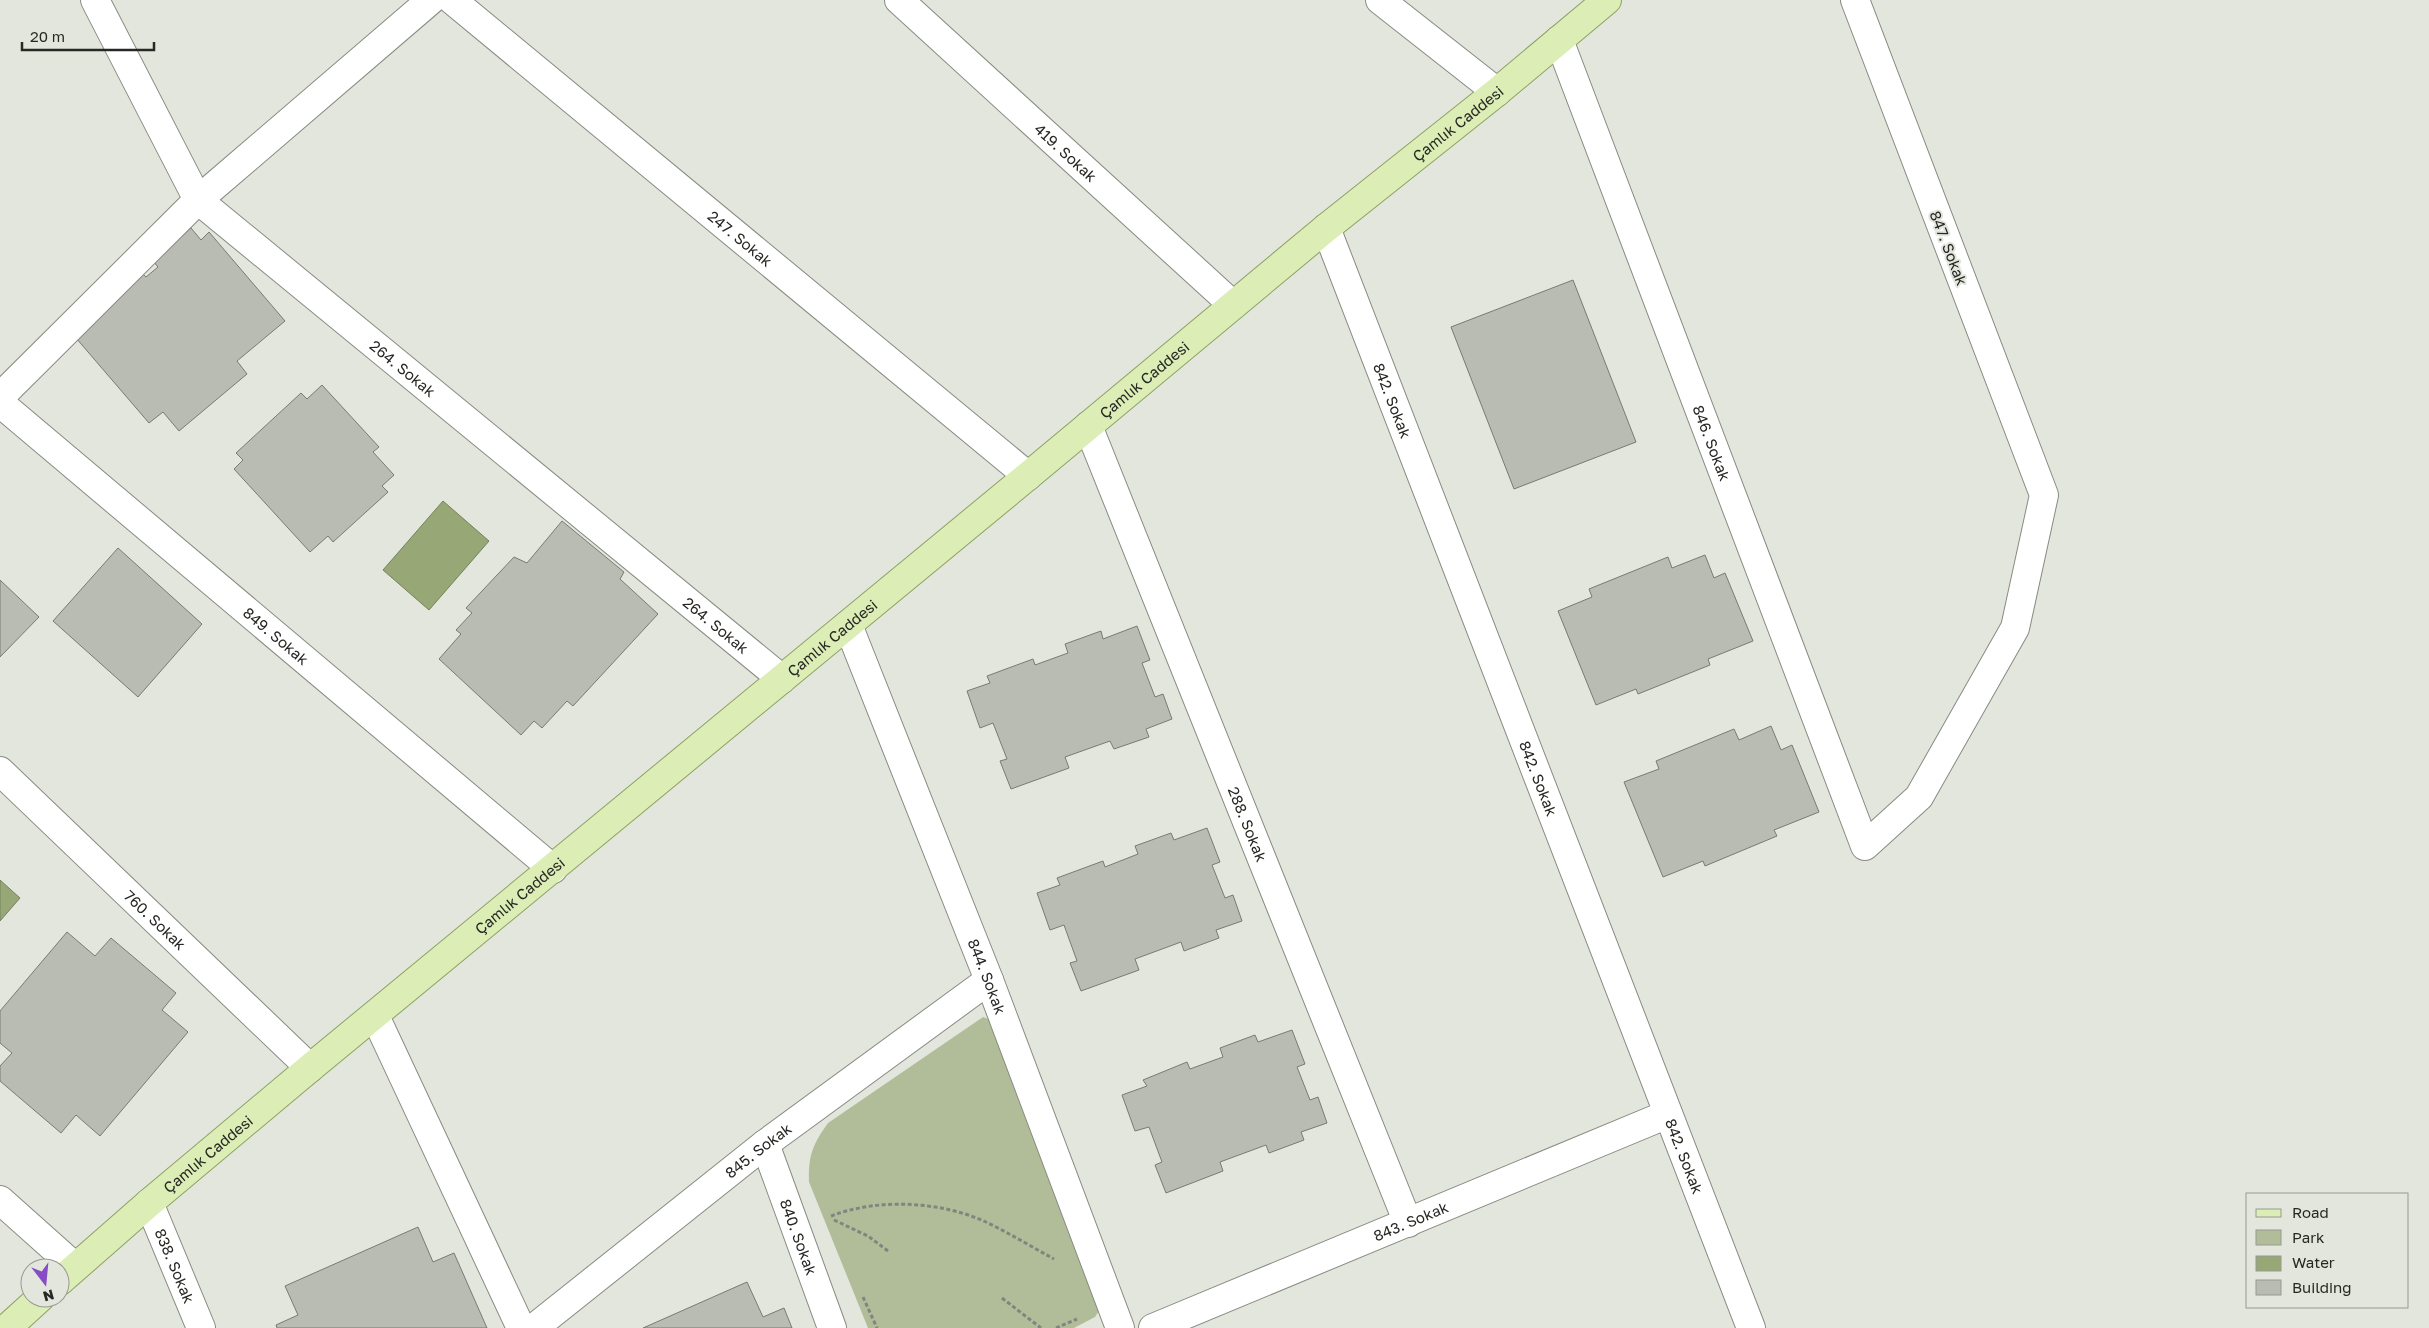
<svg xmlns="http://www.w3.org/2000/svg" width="2429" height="1328" viewBox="0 0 2429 1328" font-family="'Golos Text',sans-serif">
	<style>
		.green { fill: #b1bd99 }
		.water { fill: #97a776; stroke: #75815d }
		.building { fill: #b8bcb3; stroke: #787b73 }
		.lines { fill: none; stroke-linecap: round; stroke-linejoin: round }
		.minor-casing { stroke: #888b82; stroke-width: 30 }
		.major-casing { stroke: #8ea163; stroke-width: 30 }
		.path { stroke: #82847e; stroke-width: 3; stroke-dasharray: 4 2.5; stroke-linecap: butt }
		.minor { stroke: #fff; stroke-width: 28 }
		.major { stroke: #dceeb6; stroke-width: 28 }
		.labels { text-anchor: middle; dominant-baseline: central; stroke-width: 4; stroke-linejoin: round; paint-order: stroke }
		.street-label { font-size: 15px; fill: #272824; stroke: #e3e6dd }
	</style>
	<rect width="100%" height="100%" fill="#e3e6dd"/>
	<!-- green -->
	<path class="green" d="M 983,1017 L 991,1020 L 1099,1311 L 1095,1317 L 1074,1328 L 868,1328 L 809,1182 C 808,1155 813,1144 828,1123 Z"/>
	<!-- water -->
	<path class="water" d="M 443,501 L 489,541 L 429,610 L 383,570 Z
		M 0,880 L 20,898 L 0,921 Z"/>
	<!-- building -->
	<path class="building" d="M 191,228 L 201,240 L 209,232 L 285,321 L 237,361 L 247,374 L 179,431 L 163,412 L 149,423 L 76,338 L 90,327 L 84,320 L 141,272 L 146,277 L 158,267 L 153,261 Z
		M 1573,280 L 1636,442 L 1514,489 L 1451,327 Z
		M 322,385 L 379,447 L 373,452 L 394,475 L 382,486 L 388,492 L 333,542 L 328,536 L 310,552 L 234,469 L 243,460 L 236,453 L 301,393 L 307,399 Z
		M 562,521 L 624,572 L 620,579 L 658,614 L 573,706 L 567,701 L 542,728 L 534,721 L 521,735 L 439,659 L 461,634 L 456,630 L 472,613 L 466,608 L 514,557 L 527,563 Z
		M 118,548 L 202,624 L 138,697 L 53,621 Z
		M 1705,555 L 1714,578 L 1725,573 L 1753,641 L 1708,659 L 1710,665 L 1638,694 L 1636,689 L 1596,705 L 1558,611 L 1592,597 L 1589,589 L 1668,557 L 1672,568 Z
		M 0,580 L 39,617 L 0,657 Z
		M 1137,626 L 1150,660 L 1142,663 L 1155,697 L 1163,694 L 1172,719 L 1146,729 L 1149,737 L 1114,749 L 1110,741 L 1065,757 L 1069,768 L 1011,789 L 1000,761 L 1007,759 L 993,723 L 980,728 L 967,691 L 990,683 L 987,676 L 1033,659 L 1035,665 L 1068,653 L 1065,644 L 1101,631 L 1103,639 Z
		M 1771,726 L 1781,750 L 1792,745 L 1819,812 L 1774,830 L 1777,836 L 1705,866 L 1703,861 L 1663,877 L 1624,782 L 1659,769 L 1656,761 L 1734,729 L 1739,740 Z
		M 1207,828 L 1220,862 L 1212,865 L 1225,898 L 1233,895 L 1242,921 L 1216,930 L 1219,938 L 1184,951 L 1181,942 L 1135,959 L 1139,970 L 1081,991 L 1070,963 L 1077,961 L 1064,925 L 1050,930 L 1037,893 L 1060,885 L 1057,878 L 1103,861 L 1105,867 L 1138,854 L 1135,846 L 1171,833 L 1174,840 Z
		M 67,932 L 95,956 L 111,938 L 176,993 L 162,1010 L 188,1032 L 100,1136 L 76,1115 L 61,1133 L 0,1081 L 0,1066 L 12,1053 L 0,1043 L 0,1011 Z
		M 1292,1030 L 1305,1064 L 1297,1067 L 1310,1100 L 1318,1097 L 1327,1123 L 1301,1132 L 1304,1140 L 1269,1153 L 1266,1145 L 1220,1162 L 1223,1171 L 1166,1193 L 1155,1165 L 1162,1162 L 1149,1127 L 1135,1131 L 1122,1095 L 1147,1086 L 1143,1080 L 1187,1062 L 1190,1069 L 1223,1057 L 1220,1048 L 1255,1035 L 1258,1042 Z
		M 418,1227 L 433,1262 L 454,1253 L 487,1328 L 277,1328 L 276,1325 L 298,1315 L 285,1286 Z
		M 747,1282 L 763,1317 L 784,1308 L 792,1328 L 643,1328 Z"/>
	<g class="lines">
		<defs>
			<g id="minor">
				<path id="s1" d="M 95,0 L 198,200 L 782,679"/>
				<path id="s2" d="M 452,0 L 1028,476"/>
				<path id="s3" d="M 899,0 L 1233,305"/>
				<path d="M 1380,0 L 1497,92"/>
				<path id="s4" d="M 1559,40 L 1865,846 L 1919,797 L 2015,628 L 2044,495 L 1855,0"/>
				<path id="s5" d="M 1326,228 L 1751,1328"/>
				<path d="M 0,397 L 198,200 L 431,0"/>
				<path id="s6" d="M 0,403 L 553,869"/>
				<path id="s7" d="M 1088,426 L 1408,1223"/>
				<path id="s8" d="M 848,625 L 989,980 L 1120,1328"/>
				<path id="s9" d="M 0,771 L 310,1068"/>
				<path d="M 375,1016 L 521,1328"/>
				<path id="s10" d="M 765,1144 L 832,1328"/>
				<path d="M 0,1200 L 75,1267"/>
				<path id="s11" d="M 149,1203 L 201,1328"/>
				<path id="s12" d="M 534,1328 L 765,1144 L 989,980"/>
				<path id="s13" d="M 1153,1328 L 1668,1114"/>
			</g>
			<g id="major">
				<path id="s14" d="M 60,1281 L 149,1203 L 310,1068 L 1028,476 L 1326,228 L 1497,92 L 1607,0"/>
				<path d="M 7,1328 L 40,1298"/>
			</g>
		</defs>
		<!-- minor casing -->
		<use href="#minor" class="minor-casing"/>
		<!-- major casing -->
		<use href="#major" class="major-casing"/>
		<!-- path -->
		<path class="path" d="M 831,1216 C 878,1198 940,1201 986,1222 C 1009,1233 1032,1247 1054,1259
			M 834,1220 L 868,1236 L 888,1251
			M 863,1297 L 877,1328
			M 1002,1298 L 1041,1328
			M 1056,1328 L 1077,1319"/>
		<!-- minor -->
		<use href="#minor" class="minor"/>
		<!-- major -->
		<use href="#major" class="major"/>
	</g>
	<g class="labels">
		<!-- street labels -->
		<g class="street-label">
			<text stroke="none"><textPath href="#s14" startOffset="1815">Çamlık Caddesi</textPath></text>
			<text stroke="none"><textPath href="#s3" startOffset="226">419. Sokak</textPath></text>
			<text stroke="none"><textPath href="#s2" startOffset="374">247. Sokak</textPath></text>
			<text transform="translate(1949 248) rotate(69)">847. Sokak</text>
			<text stroke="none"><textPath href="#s1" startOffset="490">264. Sokak</textPath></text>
			<text stroke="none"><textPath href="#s14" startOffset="1410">Çamlık Caddesi</textPath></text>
			<text stroke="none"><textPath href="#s5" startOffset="185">842. Sokak</textPath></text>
			<text stroke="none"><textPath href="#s4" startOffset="431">846. Sokak</textPath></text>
			<text stroke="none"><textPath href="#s1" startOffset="895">264. Sokak</textPath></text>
			<text stroke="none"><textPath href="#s6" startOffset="361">849. Sokak</textPath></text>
			<text stroke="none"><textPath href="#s14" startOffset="1005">Çamlık Caddesi</textPath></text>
			<text stroke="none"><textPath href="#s5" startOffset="590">842. Sokak</textPath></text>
			<text stroke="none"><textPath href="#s7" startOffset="429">288. Sokak</textPath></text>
			<text stroke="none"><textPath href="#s14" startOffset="600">Çamlık Caddesi</textPath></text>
			<text stroke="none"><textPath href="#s9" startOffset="215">760. Sokak</textPath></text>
			<text stroke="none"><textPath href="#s8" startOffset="378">844. Sokak</textPath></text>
			<text stroke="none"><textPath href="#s12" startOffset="286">845. Sokak</textPath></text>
			<text stroke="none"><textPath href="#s14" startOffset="195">Çamlık Caddesi</textPath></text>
			<text stroke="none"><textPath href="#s5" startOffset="995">842. Sokak</textPath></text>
			<text stroke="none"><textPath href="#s13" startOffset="279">843. Sokak</textPath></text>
			<text stroke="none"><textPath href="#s10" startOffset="99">840. Sokak</textPath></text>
			<text stroke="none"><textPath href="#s11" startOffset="68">838. Sokak</textPath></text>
		</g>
	</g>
	<!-- legend -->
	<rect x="2246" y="1193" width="162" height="115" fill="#e3e6dd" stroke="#989a93"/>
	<rect x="2256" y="1209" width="25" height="8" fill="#dceeb6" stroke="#989a93"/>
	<text x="2292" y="1218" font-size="15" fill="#272824">Road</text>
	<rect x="2256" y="1230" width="25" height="15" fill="#b1bd99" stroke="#989a93"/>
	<text x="2292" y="1243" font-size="15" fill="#272824">Park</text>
	<rect x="2256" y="1256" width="25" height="15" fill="#97a776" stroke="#989a93"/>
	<text x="2292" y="1268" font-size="15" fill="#272824">Water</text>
	<rect x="2256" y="1280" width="25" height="15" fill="#b8bcb3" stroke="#989a93"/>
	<text x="2292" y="1293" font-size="15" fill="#272824">Building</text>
	<!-- north arrow -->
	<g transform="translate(45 1283) rotate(164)"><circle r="24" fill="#e3e6dd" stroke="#989a93"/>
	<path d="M0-4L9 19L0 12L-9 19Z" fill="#864dc4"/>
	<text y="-8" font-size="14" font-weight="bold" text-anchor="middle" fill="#272824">N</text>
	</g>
	<!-- scale -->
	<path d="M22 42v8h132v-8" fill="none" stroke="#272824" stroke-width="2.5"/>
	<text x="30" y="42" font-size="15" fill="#272824" stroke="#e3e6dd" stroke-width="4" paint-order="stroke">20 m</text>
</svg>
